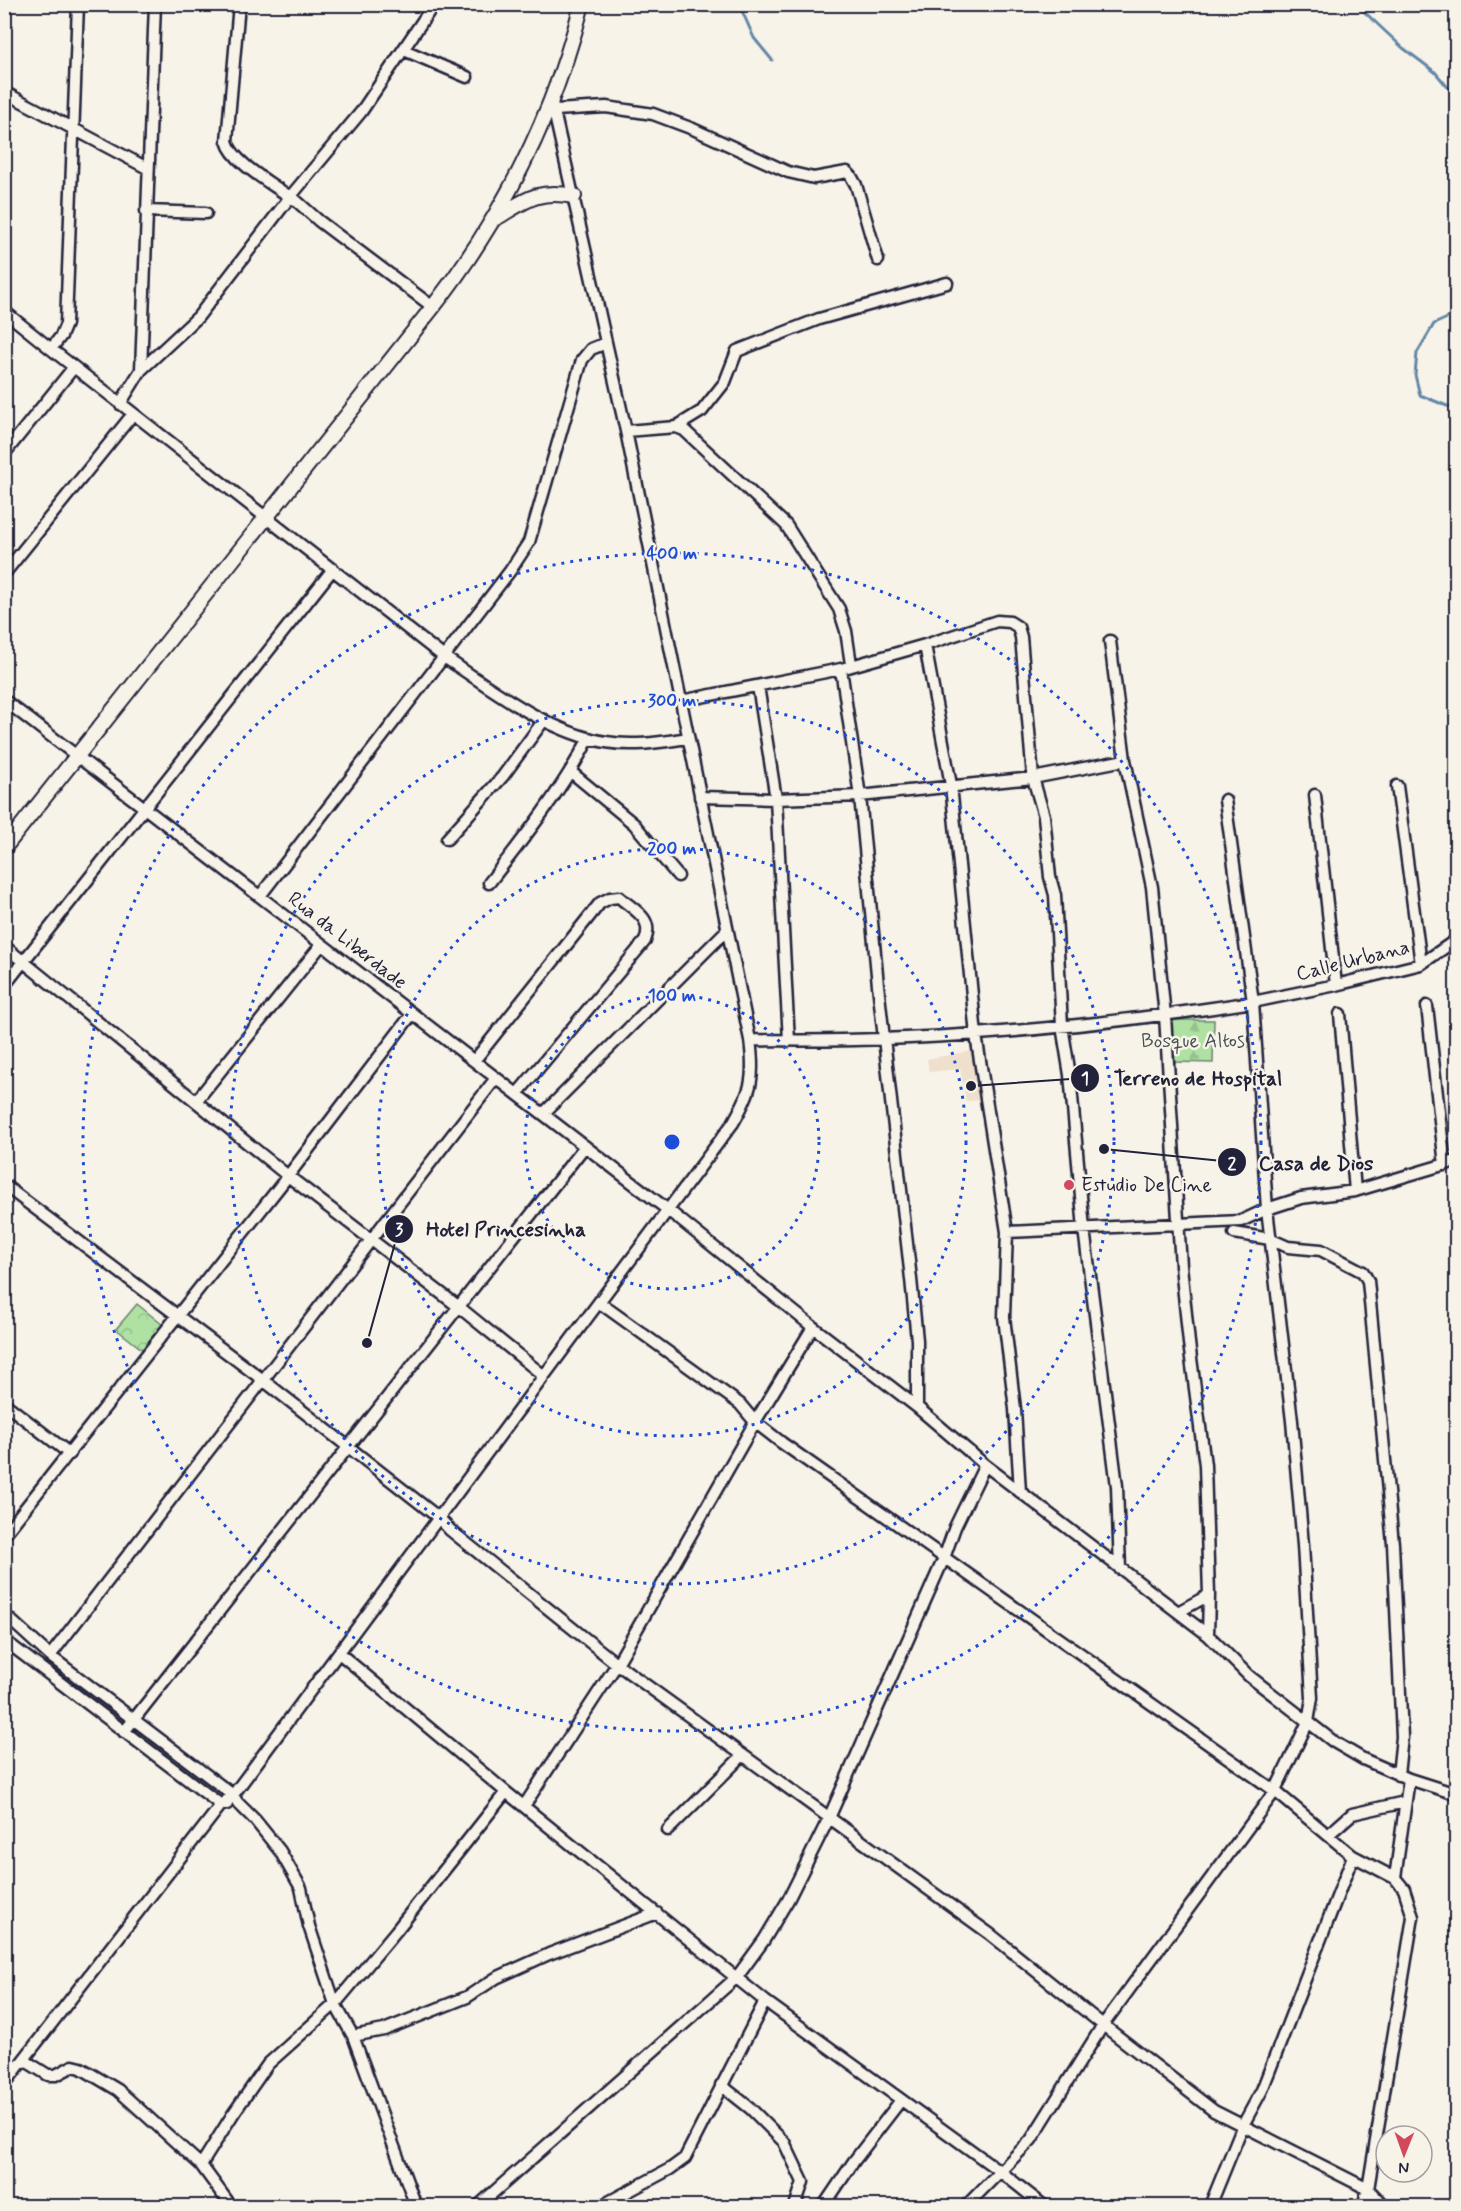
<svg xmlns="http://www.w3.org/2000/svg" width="1461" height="2211" viewBox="0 0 1461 2211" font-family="Mynerve,sans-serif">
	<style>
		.built { fill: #eee0cc }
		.forest { fill: url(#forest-firs); stroke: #68826e; stroke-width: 1.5 }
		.park { fill: url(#park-crowns); stroke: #68826e; stroke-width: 1.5 }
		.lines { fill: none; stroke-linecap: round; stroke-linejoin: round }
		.stream { stroke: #6487a7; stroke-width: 3 }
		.street-casing { stroke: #22223b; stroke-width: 15 }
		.secondary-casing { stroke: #22223b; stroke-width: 18 }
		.street { stroke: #f7f3e8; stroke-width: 10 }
		.secondary { stroke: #f7f3e8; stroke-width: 14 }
		.ring { fill: none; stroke: #1d4ed8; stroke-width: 3; stroke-dasharray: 3 6 }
		.poi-dot { fill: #d1495b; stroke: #f7f3e8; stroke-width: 2 }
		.labels { text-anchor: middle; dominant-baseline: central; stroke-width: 5; stroke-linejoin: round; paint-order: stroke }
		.street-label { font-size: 20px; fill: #22223b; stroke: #f7f3e8 }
		.park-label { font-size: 20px; fill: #455255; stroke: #f7f3e8 }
		.poi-label { font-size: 20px; fill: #22223b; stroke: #f7f3e8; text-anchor: start }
		.centre { fill: #1d4ed8; stroke: #f7f3e8; stroke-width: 3 }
		.ring-label { font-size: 18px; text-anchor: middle; font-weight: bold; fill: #1d4ed8; stroke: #f7f3e8; stroke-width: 5; stroke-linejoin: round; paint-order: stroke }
		.leader { fill: none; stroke: #22223b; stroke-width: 2 }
		.callout-dot { fill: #22223b; stroke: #f7f3e8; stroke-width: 2 }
		.mark-label { font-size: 18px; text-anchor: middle; font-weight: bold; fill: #fff }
		.callout-label { font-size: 21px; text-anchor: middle; font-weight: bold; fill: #22223b; stroke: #f7f3e8; stroke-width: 5; stroke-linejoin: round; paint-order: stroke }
	</style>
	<defs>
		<pattern id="forest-firs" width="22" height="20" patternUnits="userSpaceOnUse" patternTransform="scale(1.5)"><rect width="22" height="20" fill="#aee1a2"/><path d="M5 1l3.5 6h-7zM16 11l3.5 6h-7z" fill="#95c18c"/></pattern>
		<pattern id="park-crowns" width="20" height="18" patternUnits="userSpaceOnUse" patternTransform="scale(1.5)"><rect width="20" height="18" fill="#aee1a2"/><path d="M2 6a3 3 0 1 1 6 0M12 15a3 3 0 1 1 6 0" fill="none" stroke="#95c18c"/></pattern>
	</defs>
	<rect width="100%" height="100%" fill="#f7f3e8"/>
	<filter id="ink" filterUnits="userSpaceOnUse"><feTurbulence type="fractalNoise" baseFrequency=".0167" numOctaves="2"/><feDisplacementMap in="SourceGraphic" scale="12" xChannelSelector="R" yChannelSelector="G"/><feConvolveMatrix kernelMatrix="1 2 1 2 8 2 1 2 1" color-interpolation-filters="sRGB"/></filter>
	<g filter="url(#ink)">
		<!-- built -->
		<path class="built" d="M 972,1051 L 980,1100 L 966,1101 L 960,1069 L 929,1072 L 927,1059 Z"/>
		<!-- forest -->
		<path class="forest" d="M 1171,1020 L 1214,1020 L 1213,1063 L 1174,1062 Z"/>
		<!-- park -->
		<path class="park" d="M 137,1304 L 163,1325 L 143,1350 L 116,1329 Z"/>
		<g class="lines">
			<!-- stream -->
			<path class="stream" d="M 739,4 L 754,38 L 772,60
				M 1356,4 L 1403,48 L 1435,72 L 1456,97
				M 1456,314 L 1434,324 L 1417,353 L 1415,375 L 1420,395 L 1447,406 L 1456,407"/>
			<defs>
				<path id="street" d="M 239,4 L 227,141 C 233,163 271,183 290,197
					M 404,50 L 467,77
					M 4,92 L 147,168
					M 555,110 L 606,107 L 653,114 L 693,129 L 788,172 L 814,178 L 847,172 L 851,176 L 856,185 L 878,260
					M 291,196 L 319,221 L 433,307
					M 146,211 L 206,213
					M 4,311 L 51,349 L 444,657 C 492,689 549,733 606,742 C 634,747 661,742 688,738
					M 51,349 L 61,336 L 66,324 L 78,4
					M 141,370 L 198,317 L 290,197 L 361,112 L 434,4
					M 120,404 L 141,370 L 155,4
					M 676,427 L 702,411 L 725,382 L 737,351 L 819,319 L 947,283
					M 626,431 L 676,427 L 684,430 L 786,525 L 839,609 L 846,631 L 851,664
					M 4,454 L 74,367
					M 4,574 L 133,414
					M 1110,641 L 1125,760 L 1152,887 L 1165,1016 L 1181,1266 L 1189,1343 L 1205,1465 L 1209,1595 L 1208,1635
					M 925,645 L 951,785 L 976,1035 L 1007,1232 L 1004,1317 L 1015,1409 L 1020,1492
					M 841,669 L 860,796 L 878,985 L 911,1279 L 917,1340 L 917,1407
					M 758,686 L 776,799 L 789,1041
					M 4,700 L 668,1210 L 813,1327 L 917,1407 L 985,1465 L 1208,1635 L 1249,1676 L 1334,1742 L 1363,1759 L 1409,1779 L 1456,1794
					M 681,701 L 841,669 L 925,645 L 997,621 L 1010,622 L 1018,627 L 1021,637 L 1033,778 L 1044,816 L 1050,877 L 1055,895 L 1062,1026 L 1070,1075 L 1084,1229 L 1117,1486 L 1120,1569
					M 571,772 L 634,824 L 678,876
					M 1397,786 L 1421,964
					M 1315,795 L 1336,985
					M 700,797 L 776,799 L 860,796 L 1033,778 L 1125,760
					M 1225,800 L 1253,1002 L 1336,985 L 1421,964 L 1456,940
					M 447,839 L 503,776 L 544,720
					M 489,883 C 525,837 562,790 589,738
					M 260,896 L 510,571 L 529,542 L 582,360 L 591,349 L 606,343
					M 4,946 L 288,1176 L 459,1307 L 544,1376
					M 4,986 L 333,569
					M 1427,1006 L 1445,1165
					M 1340,1014 L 1355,1191
					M 750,1040 C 918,1044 1086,1028 1253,1002 L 1267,1209 L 1292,1421 L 1303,1545 L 1312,1698 L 1308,1722 L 1275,1791 L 1103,2025 L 1031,2140 L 966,2206
					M 474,1061 L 600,903 L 610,898 L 619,897 C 635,911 654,918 645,941 L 517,1094
					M 197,1100 L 322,944
					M 543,1114 L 727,930
					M 4,1185 L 263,1380 L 439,1518 L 450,1530 L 617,1664 L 990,1934 L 1103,2025 L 1214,2111 L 1368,2189 L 1384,2206
					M 1007,1232 L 1241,1221 L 1267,1209 L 1301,1198 L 1355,1191 L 1456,1161
					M 1234,1233 L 1270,1239 L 1288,1247 L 1321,1250 L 1363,1272 L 1368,1281 L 1393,1544 L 1402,1737 L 1398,1775
					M 600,1303 L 740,1404 L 755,1422 L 782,1443 L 1275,1791 L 1353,1856 L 1395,1878 L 1404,1889 L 1413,1917 L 1368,2189 L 1363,2206
					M 4,1403 L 70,1454
					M 4,1535 L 288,1176 L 412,1014
					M 1178,1612 L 1209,1595
					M 4,1614 L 50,1656 L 233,1795 L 237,1802 L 255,1820 L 280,1851 L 301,1888 L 309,1926 L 335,2004 L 353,2036 L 416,2206
					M 4,1640 L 221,1805 L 227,1804
					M 339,1653 L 506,1792 L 765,2001 L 1001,2172 L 1044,2206
					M 50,1656 L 496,1078
					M 124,1732 L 585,1146
					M 524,1806 L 617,1664 L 755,1422 L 813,1327
					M 668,1830 L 743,1755
					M 1328,1835 L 1352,1814 L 1405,1802
					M 1395,1878 L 1409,1779
					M 353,2036 L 384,2030 L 467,1997 L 496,1978 L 549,1954 L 657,1913
					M 24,2060 L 48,2075 L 56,2075 L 73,2066 L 81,2068 L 118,2090 L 201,2165 L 231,2206
					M 4,2085 L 221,1805 L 233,1795 C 400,1571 565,1346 733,1123 C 752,1090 755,1078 750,1040 L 626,431 L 551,98
					M 721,2085 L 750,2108 L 784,2142 L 803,2182 L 795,2206
					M 201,2165 L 233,2114 L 268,2064 L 335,2004 L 396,1931 L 506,1792
					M 825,2204 L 854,2161 L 901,2100
					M 478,2206 L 737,1977 L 764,1940 L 788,1900 L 829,1818 L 944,1558 L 955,1527 L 985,1465
					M 601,2206 L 670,2169 L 685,2158 L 765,2001
					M 1210,2206 L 1243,2125 L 1262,2090 L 1353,1856"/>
				<path id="secondary" d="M 496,218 C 526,200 537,189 574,196
					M 4,848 L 433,307 C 503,217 554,114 582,4"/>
			</defs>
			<!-- street casing -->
			<use href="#street" class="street-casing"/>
			<!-- secondary casing -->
			<use href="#secondary" class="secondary-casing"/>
			<!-- street -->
			<use href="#street" class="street"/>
			<!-- secondary -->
			<use href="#secondary" class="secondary"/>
		</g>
	</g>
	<!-- distance rings -->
	<g class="ring">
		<circle cx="672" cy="1142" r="147"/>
		<circle cx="672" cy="1142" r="294"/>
		<circle cx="672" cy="1142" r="442"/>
		<circle cx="672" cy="1142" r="589"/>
	</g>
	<!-- markers -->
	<circle class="poi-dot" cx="1069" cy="1185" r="6"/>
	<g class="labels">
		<!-- street labels -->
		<g class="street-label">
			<text transform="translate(347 941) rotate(38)">Rua da Liberdade</text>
			<text transform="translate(1353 961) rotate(-14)">Calle Urbana</text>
		</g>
		<!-- park labels -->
		<g class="park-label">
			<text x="1193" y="1041">Bosque Altos</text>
		</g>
		<!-- poi labels -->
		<g class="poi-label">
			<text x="1081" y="1185">Estudio De Cine</text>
		</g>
	</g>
	<circle cx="672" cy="1142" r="9" class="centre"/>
	<g class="ring-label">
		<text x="672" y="559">400 m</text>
		<text x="672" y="706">300 m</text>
		<text x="672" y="854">200 m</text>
		<text x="672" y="1001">100 m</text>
	</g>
	<!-- callouts -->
	<path class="leader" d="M971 1086L1085 1078M1104 1149L1232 1162M367 1343L399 1229"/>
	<g class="callout-dot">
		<circle cx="971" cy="1086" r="6"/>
		<circle cx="1104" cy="1149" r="6"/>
		<circle cx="367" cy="1343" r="6"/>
		<circle cx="1085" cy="1078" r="15"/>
		<circle cx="1232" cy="1162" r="15"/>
		<circle cx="399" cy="1229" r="15"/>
	</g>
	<g class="mark-label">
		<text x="1085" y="1084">1</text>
		<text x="1232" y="1169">2</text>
		<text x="399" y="1235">3</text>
	</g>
	<g class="callout-label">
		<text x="1198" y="1085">Terreno de Hospital</text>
		<text x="1316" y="1170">Casa de Dios</text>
		<text x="506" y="1236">Hotel Princesinha</text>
	</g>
	<!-- margin -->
	<rect width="1461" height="2211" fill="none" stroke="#f7f3e8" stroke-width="24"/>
	<rect x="12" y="12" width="1437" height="2187" fill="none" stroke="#22223b" stroke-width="2" filter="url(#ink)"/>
	<!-- north arrow -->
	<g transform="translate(1404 2154) rotate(181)"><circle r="28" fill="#f7f3e8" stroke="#a29fa3" stroke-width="1.5"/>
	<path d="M0-4.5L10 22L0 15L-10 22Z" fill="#d1495b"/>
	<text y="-9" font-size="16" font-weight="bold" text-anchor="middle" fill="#22223b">N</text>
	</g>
</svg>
